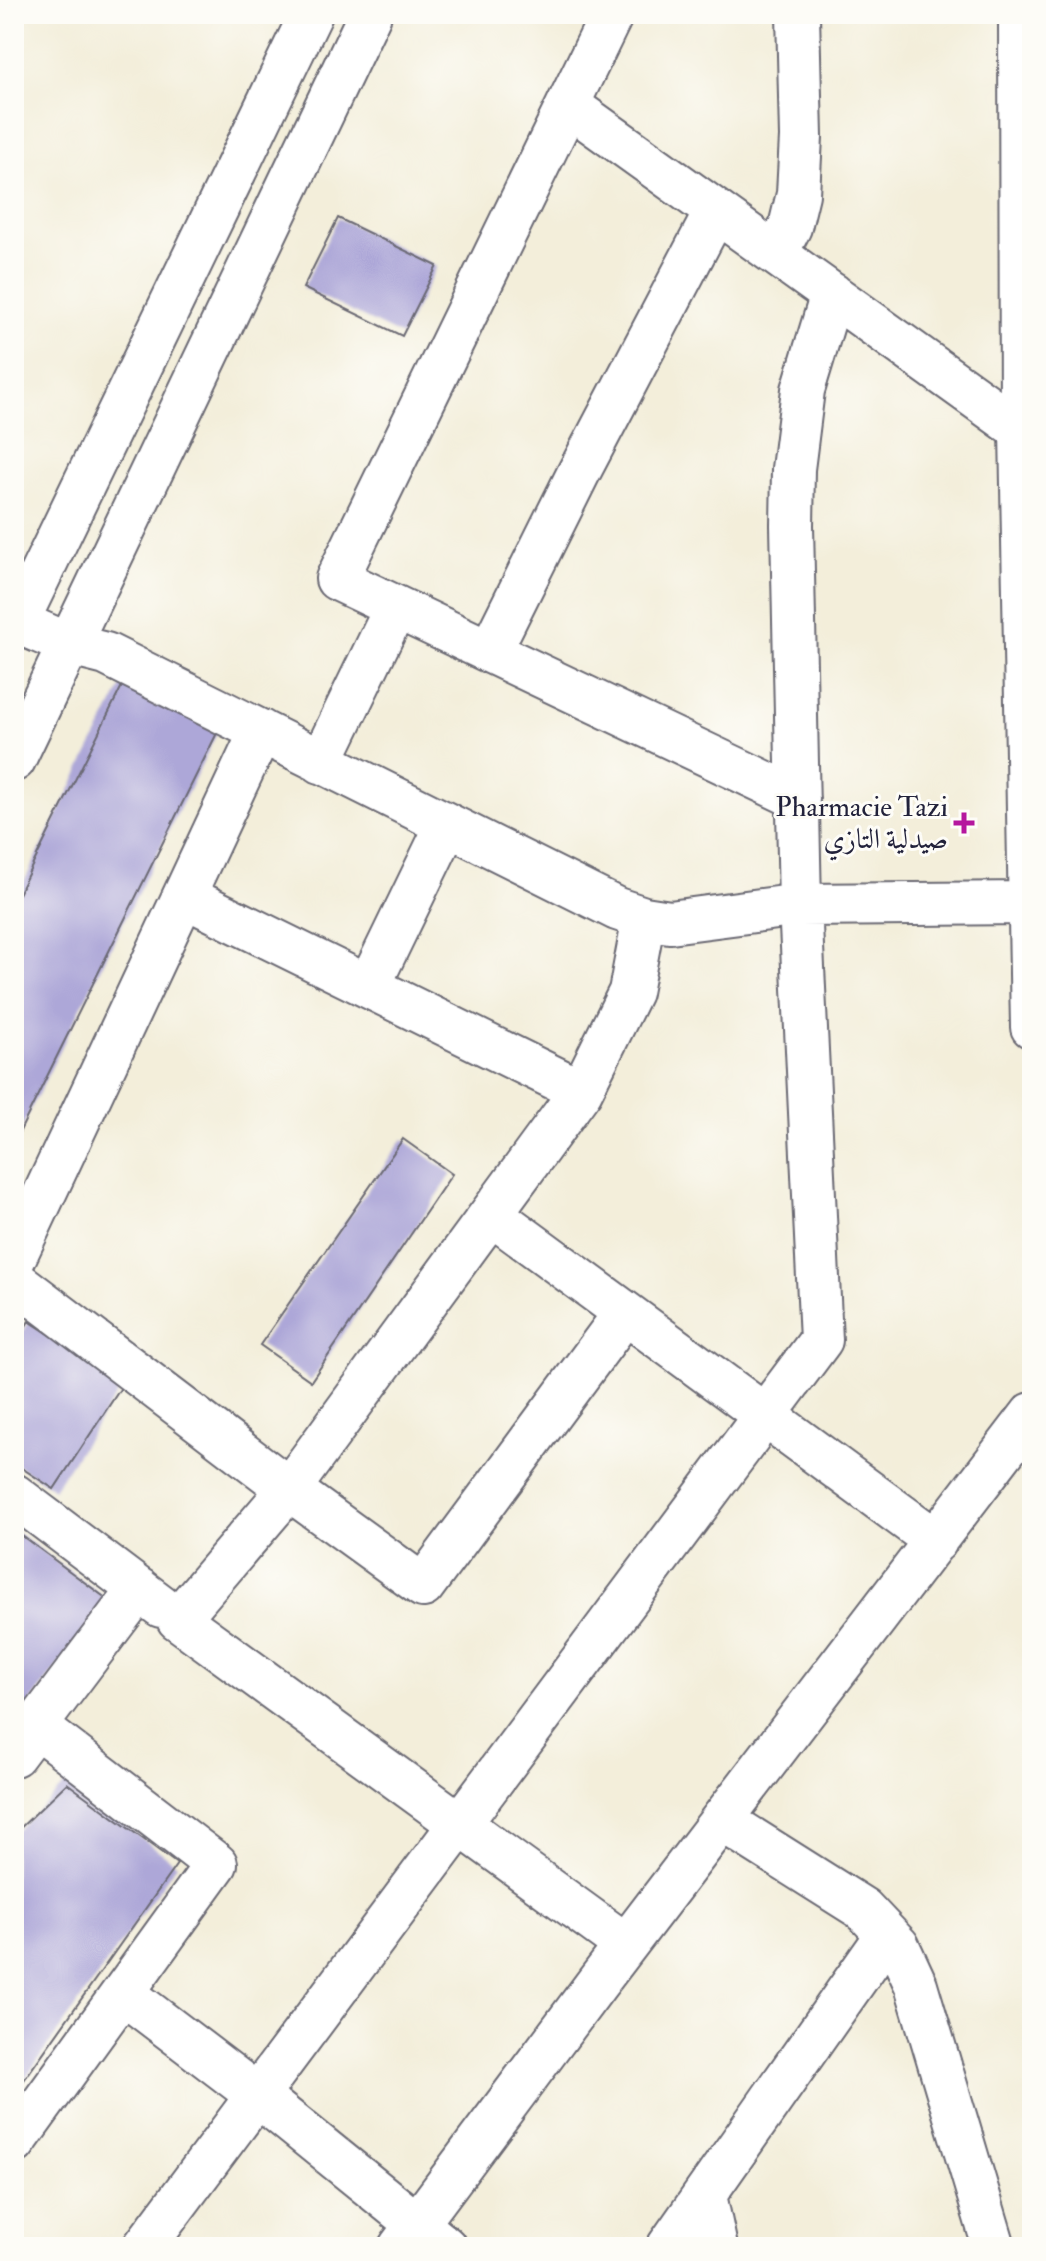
<svg xmlns="http://www.w3.org/2000/svg" width="1046" height="2261" viewBox="0 0 1046 2261" font-family="'IM FELL Double Pica',Amiri,serif">
	<style>
		.building { fill: #ada7d8 }
		.lines { fill: none; stroke-linecap: round; stroke-linejoin: round }
		.street-casing { stroke: #6b6973; stroke-width: 46 }
		.street { stroke: #fff; stroke-width: 42 }
		.poi-dot { fill: #b5179e; stroke: #fdfcf7; stroke-width: 3 }
		.labels { text-anchor: middle; dominant-baseline: central; stroke-width: 6; stroke-linejoin: round; paint-order: stroke }
		.poi-label { font-size: 28px; fill: #22223b; stroke: #fdfcf7; text-anchor: end }
	</style>
	<rect width="100%" height="100%" fill="#fdfcf7"/>
	<filter id="ink" filterUnits="userSpaceOnUse"><feTurbulence type="fractalNoise" baseFrequency=".0125" numOctaves="2"/><feDisplacementMap in="SourceGraphic" scale="16" xChannelSelector="R" yChannelSelector="G"/><feConvolveMatrix kernelMatrix="1 2 1 2 8 2 1 2 1" color-interpolation-filters="sRGB"/></filter>
	<filter id="wash" filterUnits="userSpaceOnUse"><feTurbulence type="fractalNoise" baseFrequency=".006" numOctaves="4" result="noise"/><feDisplacementMap in="SourceGraphic" scale="32" xChannelSelector="R" yChannelSelector="G"/><feGaussianBlur stdDeviation="1.8" result="paint"/><feColorMatrix in="noise" values="0 0 0 0 0 0 0 0 0 0 0 0 0 0 0 0 0 1.4 0 .05"/><feComposite in="paint" operator="in"/></filter>
	<g filter="url(#wash)">
		<rect width="100%" height="100%" fill="#f3eeda"/>
		<g id="blocks">
			<!-- building -->
			<path class="building" d="M 338,218 L 437,266 L 402,336 L 303,288 Z
				M 125,680 L 220,727 L 14,1143 L 14,902 Z
				M 403,1139 L 452,1174 L 311,1381 L 260,1345 Z
				M 29,1321 L 124,1383 L 54,1489 L 14,1463 L 14,1345 Z
				M 14,1530 L 107,1599 L 14,1725 Z
				M 67,1783 L 177,1864 L 14,2094 L 14,1834 Z"/>
		</g>
	</g>
	<g filter="url(#ink)">
		<use href="#blocks" fill-opacity="0" stroke="#6b6973" stroke-width="2"/>
		<g class="lines">
			<defs>
				<path id="street" d="M 612,14 L 337,579 L 798,798
					M 1020,14 L 1021,431 L 1032,1027
					M 568,105 L 1032,438
					M 776,254 L 790,227 L 798,194 L 801,137 L 798,14
					M 17,622 L 70,645 L 106,654 L 617,909 L 644,918 L 670,922 L 800,905 L 1032,903
					M 14,629 L 311,14
					M 490,651 L 578,474 L 716,211
					M 14,760 L 370,14
					M 321,762 L 396,607
					M 184,896 L 581,1091
					M 369,986 L 447,825
					M 491,1214 L 936,1541
					M 14,1259 L 261,731
					M 14,1280 L 289,1489 L 581,1091 L 630,992 L 644,918
					M 625,1313 L 423,1586 L 289,1489 L 178,1619 L 626,1945
					M 14,1495 L 161,1606
					M 14,1755 L 139,1589
					M 722,1820 L 863,1909 L 898,1946 L 916,1985 L 994,2247
					M 123,1993 L 257,2095 L 445,2247
					M 14,2143 L 216,1864 L 36,1726
					M 705,2195 L 716,2247
					M 144,2247 L 821,1340 L 800,905 L 792,525 L 793,469 L 803,390 L 832,294
					M 400,2247 L 597,1983 L 1032,1414
					M 668,2247 L 887,1935"/>
			</defs>
			<!-- street casing -->
			<use href="#street" class="street-casing"/>
			<!-- street -->
			<use href="#street" class="street"/>
		</g>
	</g>
	<!-- markers -->
	<path class="poi-dot" d="M960 811h8v8h8v8h-8v8h-8v-8h-8v-8h8z"/>
	<g class="labels">
		<!-- poi labels -->
		<g class="poi-label">
			<text x="948" y="807">Pharmacie Tazi<tspan x="948" dy="32">صيدلية التازي</tspan></text>
		</g>
	</g>
	<!-- margin -->
	<rect width="1046" height="2261" fill="none" stroke="#fdfcf7" stroke-width="48"/>
</svg>
